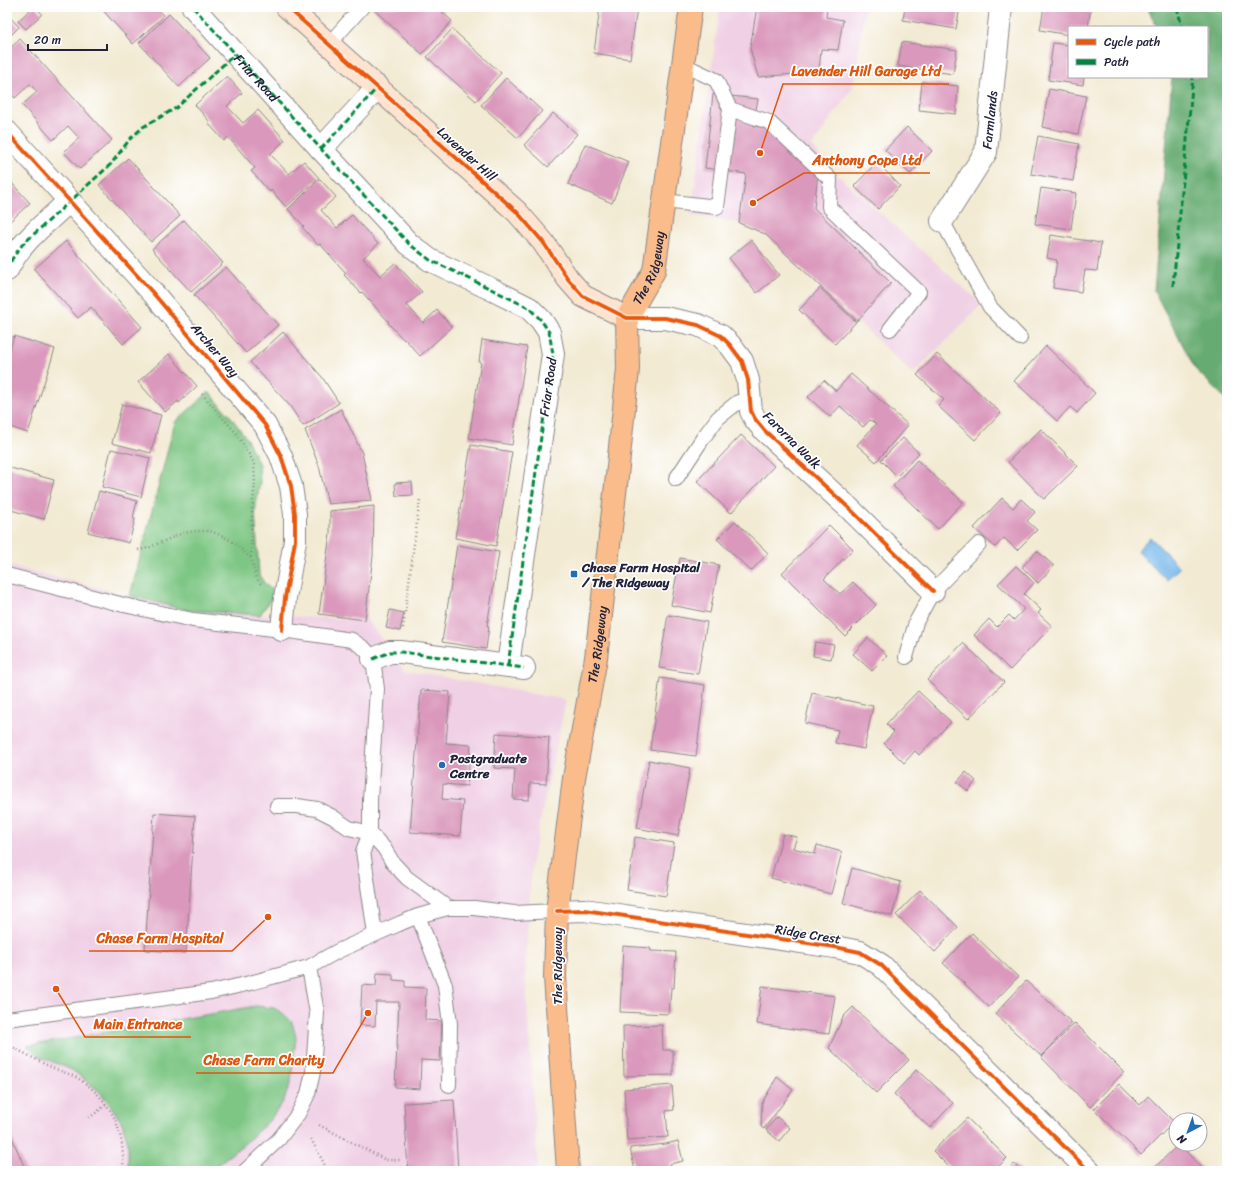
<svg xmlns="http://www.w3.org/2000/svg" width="1234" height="1178" viewBox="0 0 1234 1178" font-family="Sriracha,sans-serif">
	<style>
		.built { fill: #f0d0e5 }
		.green { fill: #7dc683; stroke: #50745f }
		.forest { fill: #66ab71; stroke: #446656 }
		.water { fill: #76b8eb; stroke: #4c6d93 }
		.building { fill: #da98bc }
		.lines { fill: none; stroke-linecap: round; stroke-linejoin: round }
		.lane-casing { stroke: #8a8687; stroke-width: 16 }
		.street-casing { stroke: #8a8687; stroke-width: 24 }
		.secondary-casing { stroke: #8a8687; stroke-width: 24 }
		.primary-casing { stroke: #8a8687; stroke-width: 24 }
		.path { stroke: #8a8687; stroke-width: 2.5; stroke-dasharray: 1 3; stroke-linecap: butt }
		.lane { stroke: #fff; stroke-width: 14 }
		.street { stroke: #fff; stroke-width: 22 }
		.secondary { stroke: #fde4d1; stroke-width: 22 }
		.primary { stroke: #fabc8b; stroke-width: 22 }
		.quiet { stroke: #00873e; stroke-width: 3; stroke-dasharray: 6 3; stroke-linecap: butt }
		.cycleway-casing { stroke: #fff; stroke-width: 6 }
		.cycleway { stroke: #e8590c; stroke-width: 4 }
		.poi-dot { fill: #1f6fb2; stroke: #fff; stroke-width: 1.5 }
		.labels { text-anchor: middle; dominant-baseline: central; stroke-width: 3.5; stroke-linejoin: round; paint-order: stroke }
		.street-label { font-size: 13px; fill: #22223b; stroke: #fff }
		.poi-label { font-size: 13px; font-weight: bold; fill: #22223b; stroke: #fff; text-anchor: start }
		.leader { fill: none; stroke: #de560e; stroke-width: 1.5 }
		.callout-dot { fill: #de560e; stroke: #fff; stroke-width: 1.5 }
		.callout-label { font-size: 14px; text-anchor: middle; font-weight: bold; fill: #de560e; stroke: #fff; stroke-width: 3.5; stroke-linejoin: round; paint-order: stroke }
	</style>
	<rect width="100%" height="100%" fill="#fff"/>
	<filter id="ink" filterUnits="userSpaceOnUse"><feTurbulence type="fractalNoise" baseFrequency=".025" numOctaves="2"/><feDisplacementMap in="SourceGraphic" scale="8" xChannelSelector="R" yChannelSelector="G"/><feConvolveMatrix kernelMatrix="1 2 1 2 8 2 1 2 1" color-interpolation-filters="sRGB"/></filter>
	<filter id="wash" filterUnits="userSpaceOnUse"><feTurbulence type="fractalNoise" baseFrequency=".012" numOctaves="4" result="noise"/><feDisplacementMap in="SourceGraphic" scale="16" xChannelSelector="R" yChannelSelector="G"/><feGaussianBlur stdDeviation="0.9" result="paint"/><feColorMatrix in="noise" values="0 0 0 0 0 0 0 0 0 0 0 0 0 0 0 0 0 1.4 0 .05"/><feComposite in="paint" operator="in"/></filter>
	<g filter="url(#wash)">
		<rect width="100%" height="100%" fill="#f2ead3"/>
		<!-- built -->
		<path class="built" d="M 720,7 L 865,7 L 853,87 L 812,146 L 826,165 L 982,304 L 913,374 L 765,234 L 739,223 L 691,215 Z
			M 7,565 L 186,610 L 260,615 L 367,620 L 405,670 L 566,700 L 532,860 L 525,974 L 538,1171 L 7,1171 Z"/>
		<!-- green -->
		<path class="green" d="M 209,392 L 231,417 L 247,439 L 259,465 L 260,483 L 255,511 L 259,575 L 265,584 L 275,593 L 260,615 L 186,610 L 130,596 L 175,422 Z
			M 256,1006 L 274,1008 L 284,1014 L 292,1022 L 296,1037 L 291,1082 L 283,1102 L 269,1121 L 244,1144 L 209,1171 L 128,1171 L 128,1143 L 122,1123 L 111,1106 L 100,1092 L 88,1082 L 72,1070 L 41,1057 L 27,1046 Z"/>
		<!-- forest -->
		<path class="forest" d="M 1147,7 L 1227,7 L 1227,400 L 1196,370 L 1154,291 L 1172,77 L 1207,77 L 1207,27 L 1157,27 Z"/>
		<!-- water -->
		<path class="water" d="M 1150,537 L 1180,567 L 1167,580 L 1137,551 Z"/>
		<g id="blocks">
			<!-- building -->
			<path class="building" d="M 33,7 L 36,7 L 42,14 L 26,29 L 18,21 Z
				M 100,7 L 156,7 L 164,16 L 133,44 Z
				M 371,7 L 447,7 L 442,12 L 452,21 L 422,54 Z
				M 600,7 L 637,7 L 630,59 L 594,53 Z
				M 757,7 L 827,7 L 826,17 L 843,20 L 838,50 L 821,49 L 819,72 L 758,77 L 750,48 Z
				M 905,7 L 960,7 L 956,29 L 903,20 Z
				M 1044,7 L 1091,7 L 1088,27 L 1069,27 L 1069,35 L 1040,30 Z
				M 7,14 L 19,27 L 7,39 Z
				M 169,14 L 210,58 L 179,87 L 139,43 Z
				M 452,29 L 501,73 L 476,101 L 427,57 Z
				M 20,39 L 112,140 L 80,169 L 64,152 L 79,138 L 68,126 L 53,140 L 22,105 L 37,92 L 30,84 L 15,98 L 7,89 L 7,51 Z
				M 902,42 L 957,50 L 953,74 L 898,66 Z
				M 1053,43 L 1069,45 L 1069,77 L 1084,77 L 1083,85 L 1048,80 Z
				M 227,76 L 242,93 L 227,106 L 243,123 L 258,110 L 285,140 L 270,154 L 289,174 L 304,161 L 319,178 L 286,207 L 271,190 L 270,192 L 251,171 L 255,168 L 228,137 L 224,141 L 208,123 L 210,122 L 195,105 Z
				M 506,78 L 542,111 L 518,138 L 481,105 Z
				M 922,82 L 958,86 L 956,114 L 919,110 Z
				M 1049,89 L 1086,96 L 1078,134 L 1042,127 Z
				M 713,94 L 758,99 L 753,125 L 768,129 L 818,173 L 814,208 L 891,283 L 857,321 L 765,234 L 739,223 L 746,174 L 705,168 Z
				M 553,113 L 577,134 L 548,167 L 524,145 Z
				M 907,127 L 932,151 L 910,174 L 885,150 Z
				M 1038,136 L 1079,144 L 1073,181 L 1031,174 Z
				M 585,144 L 629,162 L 612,203 L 568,184 Z
				M 128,158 L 180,216 L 151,242 L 99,185 Z
				M 877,162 L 900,186 L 878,209 L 854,186 Z
				M 7,178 L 30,203 L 7,224 Z
				M 320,179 L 336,197 L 321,210 L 337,228 L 352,215 L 378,244 L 363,258 L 380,276 L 395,263 L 422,292 L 407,305 L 423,323 L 437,310 L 452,327 L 420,356 L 405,339 L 404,340 L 388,323 L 389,322 L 362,292 L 361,293 L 344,275 L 346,273 L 320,244 L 318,245 L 302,227 L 304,226 L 288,209 Z
				M 1041,188 L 1076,193 L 1071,229 L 1035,224 Z
				M 184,220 L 223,263 L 191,292 L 152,249 Z
				M 1051,235 L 1101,243 L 1097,271 L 1085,270 L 1081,292 L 1053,288 L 1057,260 L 1047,258 Z
				M 751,240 L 779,275 L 757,293 L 729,258 Z
				M 66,241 L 142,327 L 123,344 L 91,307 L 78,318 L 34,269 Z
				M 226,267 L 278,325 L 246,353 L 194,295 Z
				M 820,288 L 856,322 L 835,344 L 799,310 Z
				M 283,332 L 322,377 L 339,403 L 303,426 L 290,406 L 250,362 Z
				M 14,336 L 55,349 L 28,433 L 7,426 L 7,359 Z
				M 482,340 L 527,347 L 512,445 L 469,438 L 481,362 L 479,362 Z
				M 1046,346 L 1095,393 L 1077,413 L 1070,407 L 1057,421 L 1014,381 Z
				M 169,354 L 197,386 L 179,403 L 178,401 L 165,412 L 138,382 Z
				M 937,354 L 1001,413 L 975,440 L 938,406 L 944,400 L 917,375 Z
				M 851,374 L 908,425 L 876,462 L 857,445 L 876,424 L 870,420 L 863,427 L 840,406 L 830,417 L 808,397 L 824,380 L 836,391 Z
				M 122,404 L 161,415 L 151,453 L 112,443 Z
				M 341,409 L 362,453 L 372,500 L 328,504 L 319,466 L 305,430 Z
				M 1041,429 L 1078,466 L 1044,499 L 1008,462 Z
				M 741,435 L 774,466 L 731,513 L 697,481 Z
				M 903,438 L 919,453 L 897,476 L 881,460 Z
				M 471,445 L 512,452 L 496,546 L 455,538 Z
				M 111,449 L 150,458 L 141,497 L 102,487 Z
				M 917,460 L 963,502 L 938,529 L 893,486 Z
				M 7,467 L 54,480 L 44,519 L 7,509 Z
				M 412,482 L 413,495 L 396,496 L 395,483 Z
				M 99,491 L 137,501 L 133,518 L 135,519 L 129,543 L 88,532 Z
				M 1002,498 L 1013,508 L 1021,499 L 1035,512 L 1027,521 L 1037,530 L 1017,550 L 1004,538 L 995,547 L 974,528 Z
				M 374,506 L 373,556 L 365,620 L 319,614 L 330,533 L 330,511 Z
				M 735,521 L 768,553 L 751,571 L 717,539 Z
				M 829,525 L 853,549 L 824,579 L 840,594 L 853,582 L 876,605 L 845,636 L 782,573 Z
				M 457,545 L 499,552 L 487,626 L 489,626 L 486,649 L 442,642 Z
				M 1037,551 L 1054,566 L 1038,583 L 1022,567 Z
				M 680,558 L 719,565 L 710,613 L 671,605 Z
				M 1016,566 L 1034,583 L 1024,594 L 1041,610 L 1038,613 L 1052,626 L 1010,670 L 974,635 L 989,619 L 997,627 L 1009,615 L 1014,620 L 1024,609 L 998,584 Z
				M 390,610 L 404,613 L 400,631 L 386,628 Z
				M 668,615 L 707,622 L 698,674 L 659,668 Z
				M 868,638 L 887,656 L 872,671 L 853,654 Z
				M 815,642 L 834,645 L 831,659 L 813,656 Z
				M 963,643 L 1004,682 L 968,719 L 927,680 Z
				M 660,678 L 705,685 L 696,756 L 650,750 Z
				M 421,690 L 450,692 L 446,743 L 471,745 L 467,786 L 443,784 L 442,799 L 463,801 L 460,836 L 410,832 Z
				M 918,691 L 951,722 L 919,755 L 915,751 L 904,763 L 884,743 L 894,732 L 886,724 Z
				M 812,693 L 873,706 L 864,749 L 835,743 L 838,730 L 805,723 Z
				M 496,733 L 549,737 L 546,784 L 530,783 L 529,800 L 513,799 L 515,769 L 494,768 Z
				M 649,760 L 690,768 L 678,836 L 637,828 Z
				M 966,772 L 976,781 L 968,791 L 957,782 Z
				M 154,813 L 195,816 L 186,953 L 145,950 Z
				M 783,834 L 797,837 L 793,848 L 815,854 L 817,845 L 842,852 L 831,894 L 771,878 Z
				M 635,837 L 674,843 L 666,896 L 627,890 Z
				M 852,868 L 901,882 L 892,916 L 843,903 Z
				M 920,890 L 958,927 L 935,952 L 896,915 Z
				M 972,933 L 1018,977 L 989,1007 L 943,963 Z
				M 623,946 L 650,948 L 651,951 L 676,952 L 674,988 L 671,988 L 669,1014 L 620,1012 Z
				M 377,973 L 393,974 L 393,980 L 405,981 L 405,987 L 426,988 L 425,1020 L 442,1021 L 440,1061 L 421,1060 L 420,1089 L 395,1087 L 399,1002 L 376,1002 L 375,1026 L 360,1025 L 362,985 L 376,986 Z
				M 1026,981 L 1072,1023 L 1041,1056 L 995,1014 Z
				M 762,986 L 835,996 L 829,1034 L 757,1024 Z
				M 853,1007 L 909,1060 L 876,1093 L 829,1048 L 843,1017 Z
				M 1075,1023 L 1124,1072 L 1090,1107 L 1041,1057 Z
				M 662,1025 L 663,1050 L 673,1050 L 673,1075 L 624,1076 L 623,1026 Z
				M 917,1069 L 953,1103 L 930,1128 L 894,1094 Z
				M 777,1077 L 793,1090 L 764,1129 L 761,1127 L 762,1103 Z
				M 1119,1084 L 1140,1105 L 1148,1096 L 1174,1122 L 1141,1155 L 1094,1109 Z
				M 672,1085 L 674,1110 L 666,1111 L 668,1137 L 627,1140 L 624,1089 Z
				M 454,1100 L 458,1171 L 408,1171 L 404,1103 Z
				M 777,1117 L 790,1128 L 779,1141 L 766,1130 Z
				M 967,1118 L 1007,1158 L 994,1171 L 953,1171 L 933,1151 Z
				M 7,1126 L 26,1171 L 7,1171 Z
				M 678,1141 L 683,1161 L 670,1164 L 672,1171 L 635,1171 L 630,1148 L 666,1144 Z
				M 1179,1144 L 1205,1171 L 1157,1171 L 1154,1168 Z
				M 1014,1164 L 1022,1171 L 1007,1171 Z"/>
		</g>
	</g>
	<g filter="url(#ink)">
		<use href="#blocks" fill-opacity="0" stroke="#8a8687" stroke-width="1"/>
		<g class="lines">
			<defs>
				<path id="lane" d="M 329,44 L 362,7
					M 730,109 L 769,122 L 830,179 L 829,207 L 919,292 L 890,329
					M 664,201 L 717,207 L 730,109 L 716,80 L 684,65
					M 942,221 L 990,307 L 1020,338
					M 676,479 L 703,438 L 718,418 L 738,402 L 750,402
					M 7,575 L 124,605 L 193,620 L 282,630 L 352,640 L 365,649 L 373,659 L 377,689 L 370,800 L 370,833 L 363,851 L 375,934
					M 906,657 L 916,622 L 933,591 L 979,544
					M 277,806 L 297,806 L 317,809 L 333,817 L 349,828 L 370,833 L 384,848 L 393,863 L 407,878 L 448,908
					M 418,916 L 445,985 L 450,1024 L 449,1085
					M 7,1019 L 211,992 L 246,984 L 309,967 L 338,951 L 401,923 L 418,916 L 448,908 L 474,908 L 514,913 L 557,911
					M 245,1171 L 279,1139 L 298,1114 L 308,1094 L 313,1072 L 317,1013 L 309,967"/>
				<g id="street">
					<path id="s1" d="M 193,7 L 321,149 L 409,244 L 430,260 L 491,289 L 529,308 L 541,320 L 549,332 L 553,354 L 508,665"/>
					<path d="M 7,132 L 153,293 L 265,425 L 281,456 L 291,486 L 295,514 L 295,541 L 285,598 L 282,630"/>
					<path d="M 321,149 L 378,87"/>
					<path id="s2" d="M 942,221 L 986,152 L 1001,7"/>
					<path d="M 7,270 C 21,241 47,222 69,201"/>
					<path d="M 627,318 L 665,318 L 698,325 L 721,336 L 730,345 L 742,361 L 748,380 L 751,411 L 755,419 L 765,431 L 850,509 L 933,591"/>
					<path d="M 373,659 L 390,652 L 401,652 L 524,668"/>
					<path d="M 557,911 L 584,910 L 835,947 L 860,952 L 881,965 L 1089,1171"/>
				</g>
				<path id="secondary" d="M 287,7 L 517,212 L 543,242 L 568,279 L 583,296 L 627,318"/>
				<g id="primary">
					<path id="s3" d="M 568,1171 L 555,977 L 557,911 L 574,778 L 596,658 L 617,476 L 628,369 L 627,318 L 654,271 L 691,7"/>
				</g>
			</defs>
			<!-- lane casing -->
			<use href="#lane" class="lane-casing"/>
			<!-- street casing -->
			<use href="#street" class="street-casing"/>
			<!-- secondary casing -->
			<use href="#secondary" class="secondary-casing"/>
			<!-- primary casing -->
			<use href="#primary" class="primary-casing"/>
			<!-- path -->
			<path class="path" d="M 202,394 L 237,434 L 254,463 L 255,484 L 252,508 L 251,557
				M 138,550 L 148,548 L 183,533 L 198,531 L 210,531 L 223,536 L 233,542 L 251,558 L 256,577 L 262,586
				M 403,628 L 420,499
				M 7,1044 C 22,1052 38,1061 53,1068 C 62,1072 71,1074 79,1079 C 113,1102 125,1131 123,1171
				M 89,1118 L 106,1105
				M 319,1125 L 386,1160 L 401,1160
				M 311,1139 L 328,1171"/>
			<!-- lane -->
			<use href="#lane" class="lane"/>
			<!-- street -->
			<use href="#street" class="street"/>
			<!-- secondary -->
			<use href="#secondary" class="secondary"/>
			<!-- primary -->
			<use href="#primary" class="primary"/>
			<!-- quiet -->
			<path class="quiet" d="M 193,7 L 321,149 L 409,244 L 430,260 L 491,289 L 529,308 L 541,320 L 549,332 L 553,354 L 508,665
				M 1177,7 L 1182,27
				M 321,149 L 378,87
				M 7,270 L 12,259 L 22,245 L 111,164 L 130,139 L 143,127 L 176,108 L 235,54
				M 1173,286 L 1193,77
				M 373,659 L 390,652 L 401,652 L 524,668"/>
			<defs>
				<path id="cycleway" d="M 287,7 L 517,212 L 543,242 L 568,279 L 583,296 L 627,318 L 665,318 L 698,325 L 721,336 L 730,345 L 742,361 L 748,380 L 751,411 L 755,419 L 765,431 L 850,509 L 933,591
					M 7,132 L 153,293 L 265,425 L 281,456 L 291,486 L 295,514 L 295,541 L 285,598 L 282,630
					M 557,911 L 584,910 L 835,947 L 860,952 L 881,965 L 1089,1171"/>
			</defs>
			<!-- cycleway casing -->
			<use href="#cycleway" class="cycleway-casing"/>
			<!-- cycleway -->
			<use href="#cycleway" class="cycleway"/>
		</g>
	</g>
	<!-- markers -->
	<g class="poi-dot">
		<rect x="570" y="570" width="8" height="8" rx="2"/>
		<circle cx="442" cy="765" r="4"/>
	</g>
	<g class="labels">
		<!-- street labels -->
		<g class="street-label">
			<text stroke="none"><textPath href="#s1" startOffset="95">Friar Road</textPath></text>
			<text stroke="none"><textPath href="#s2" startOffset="114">Farmlands</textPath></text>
			<text transform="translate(467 154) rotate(42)">Lavender Hill</text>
			<text stroke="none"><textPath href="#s3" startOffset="914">The Ridgeway</textPath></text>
			<text transform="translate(215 350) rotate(50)">Archer Way</text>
			<text transform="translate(548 387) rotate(-82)">Friar Road</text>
			<text transform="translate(792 440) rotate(45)">Farorna Walk</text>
			<text stroke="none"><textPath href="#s3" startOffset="530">The Ridgeway</textPath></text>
			<text transform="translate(808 934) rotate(9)">Ridge Crest</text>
			<text transform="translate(557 966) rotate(-90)">The Ridgeway</text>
		</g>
		<!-- poi labels -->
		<g class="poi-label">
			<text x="582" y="567">Chase Farm Hospital<tspan x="582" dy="15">/ The Ridgeway</tspan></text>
			<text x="450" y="758">Postgraduate<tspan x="450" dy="15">Centre</tspan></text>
		</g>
	</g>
	<!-- callouts -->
	<path class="leader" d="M760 153L783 84H949M753 203L804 173H930M268 917L232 951H89M56 989L85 1037H191M368 1013L333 1073H196"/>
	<g class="callout-dot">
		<circle cx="760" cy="153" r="4"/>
		<circle cx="753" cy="203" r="4"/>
		<circle cx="268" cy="917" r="4"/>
		<circle cx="56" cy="989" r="4"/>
		<circle cx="368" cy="1013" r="4"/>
	</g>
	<g class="callout-label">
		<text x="866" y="76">Lavender Hill Garage Ltd</text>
		<text x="867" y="165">Anthony Cope Ltd</text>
		<text x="160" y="943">Chase Farm Hospital</text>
		<text x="138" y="1029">Main Entrance</text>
		<text x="264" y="1065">Chase Farm Charity</text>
	</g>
	<!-- margin -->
	<rect width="1234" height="1178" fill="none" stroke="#fff" stroke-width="24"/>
	<!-- legend -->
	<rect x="1068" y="26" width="140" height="52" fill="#ffffff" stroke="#a7a7b1"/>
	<rect x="1076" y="39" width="20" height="6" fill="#e8590c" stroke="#a7a7b1"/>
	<text x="1104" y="46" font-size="12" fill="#22223b">Cycle path</text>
	<rect x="1076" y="59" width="20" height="6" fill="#00873e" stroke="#a7a7b1"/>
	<text x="1104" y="66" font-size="12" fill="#22223b">Path</text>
	<!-- north arrow -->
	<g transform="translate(1188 1132) rotate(221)"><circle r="19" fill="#ffffff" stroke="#a7a7b1"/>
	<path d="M0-3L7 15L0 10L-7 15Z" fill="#1f6fb2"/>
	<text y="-6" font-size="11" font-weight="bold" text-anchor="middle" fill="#22223b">N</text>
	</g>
	<!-- scale -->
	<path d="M28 44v6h79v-6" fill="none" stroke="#22223b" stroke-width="2"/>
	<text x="34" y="44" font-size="12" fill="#22223b" stroke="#ffffff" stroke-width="3" paint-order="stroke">20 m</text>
</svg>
